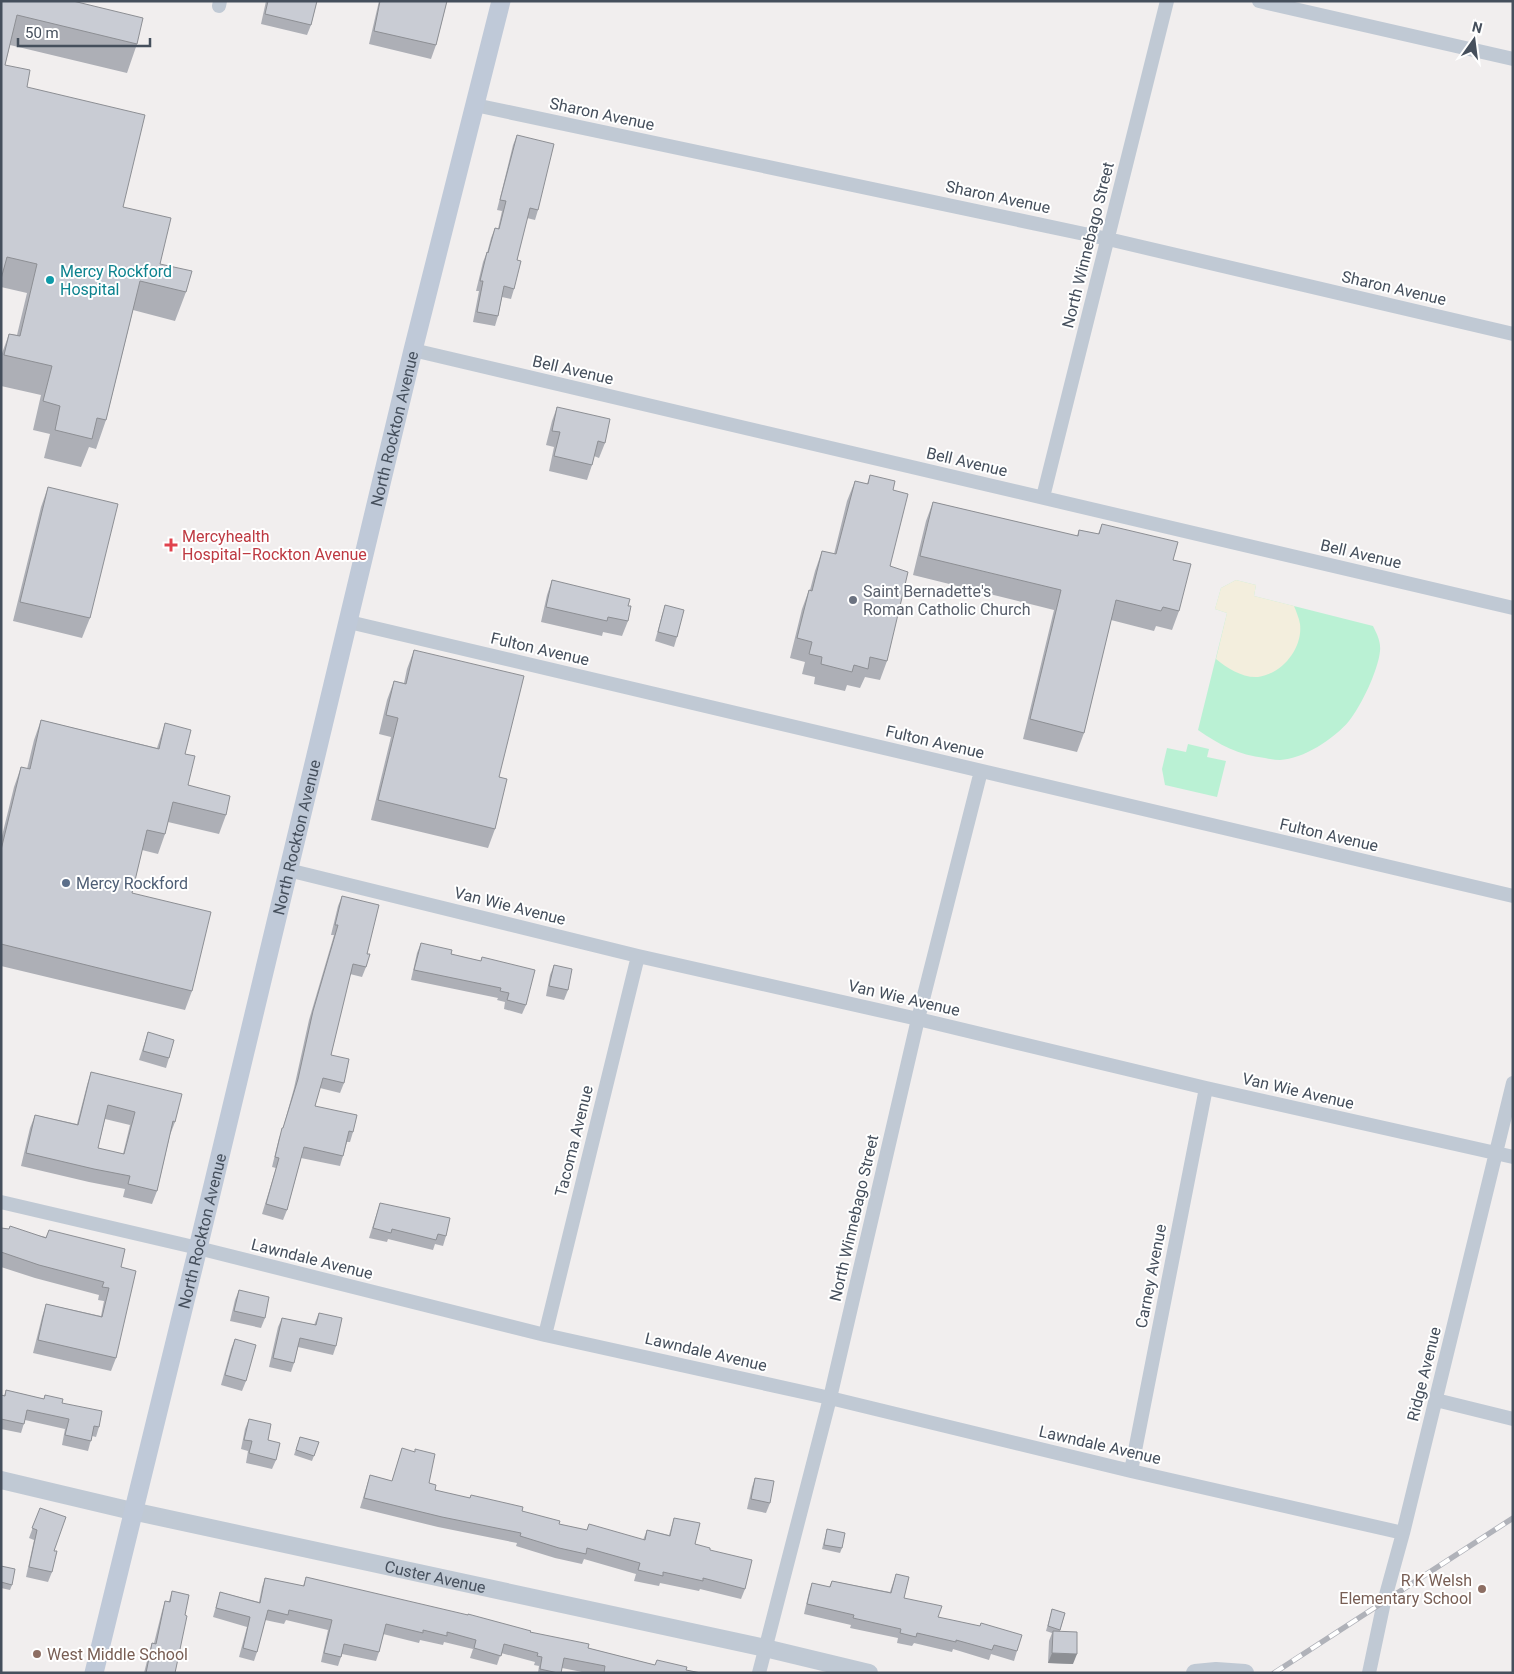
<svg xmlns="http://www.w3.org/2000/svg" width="1514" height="1674" viewBox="0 0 1514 1674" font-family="Roboto,sans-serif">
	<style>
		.green { fill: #baf1d4 }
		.sand { fill: #f3eedd }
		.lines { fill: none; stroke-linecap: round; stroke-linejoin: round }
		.minor { stroke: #c0c9d4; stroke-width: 14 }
		.tertiary { stroke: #c0c9d4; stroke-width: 18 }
		.secondary { stroke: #bfc9d8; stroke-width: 19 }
		.rail-casing { stroke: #b0b2b9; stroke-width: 5.5 }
		.rail { stroke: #fff; stroke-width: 4; stroke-dasharray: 11; stroke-linecap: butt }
		.wall { fill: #adafb6; fill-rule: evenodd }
		.shaded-wall { fill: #8d8f94 }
		.building { fill: #c9ccd4; stroke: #8d8f94; fill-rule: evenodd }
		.culture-dot { fill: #0f9aa8; stroke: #fff; stroke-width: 2 }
		.health-dot { fill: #e0444e; stroke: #fff; stroke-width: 2 }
		.worship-dot { fill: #6b7280; stroke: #fff; stroke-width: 2 }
		.service-dot { fill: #5c6f8a; stroke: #fff; stroke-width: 2 }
		.education-dot { fill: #8d6e63; stroke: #fff; stroke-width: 2 }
		.labels { text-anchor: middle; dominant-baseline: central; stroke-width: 4; stroke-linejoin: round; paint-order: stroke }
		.street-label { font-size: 16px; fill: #454f5c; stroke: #fff }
		.culture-label { font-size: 16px; fill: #0d838f; stroke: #fff; text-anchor: start }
		.health-label { font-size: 16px; fill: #be3a42; stroke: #fff; text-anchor: start }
		.worship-label { font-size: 16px; fill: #5b616d; stroke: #fff; text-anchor: start }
		.service-label { font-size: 16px; fill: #4e5e75; stroke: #fff; text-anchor: start }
		.education-label { font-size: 16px; fill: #785e54; stroke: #fff; text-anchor: end }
	</style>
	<rect width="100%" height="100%" fill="#f1eeee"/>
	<!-- green -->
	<path class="green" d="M 1236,580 L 1256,585 L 1254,596 L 1373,626 C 1377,634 1381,642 1380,651 C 1378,671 1361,706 1349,721 C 1334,739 1303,759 1280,760 C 1275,760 1269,759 1265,758 C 1238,755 1220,745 1198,730 L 1227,613 L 1215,609 L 1221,588 Z
		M 1188,744 L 1209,749 L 1207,757 L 1226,761 L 1217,797 L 1165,785 L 1162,769 L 1167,748 L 1186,752 Z"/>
	<!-- sand -->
	<path class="sand" d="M 1236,580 L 1256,585 L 1254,596 L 1294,606 C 1296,611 1299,618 1300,624 C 1303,648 1282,674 1258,677 C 1242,678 1227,668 1216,659 L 1227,613 L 1215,609 L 1221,588 Z"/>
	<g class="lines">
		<!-- minor -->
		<path class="minor" d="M 1259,1 L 1513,59
			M 219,6 L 220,1
			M 475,105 L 1108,239 L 1513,334
			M 413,350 L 1513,608
			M 1043,497 L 1167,1
			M 349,622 L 1513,896
			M 288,870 L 638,956 L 918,1019 L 1206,1088 L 1513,1157
			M 1,1202 L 198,1248 L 545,1335 L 830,1398 L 1131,1471 L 1403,1533
			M 545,1335 L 638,956
			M 1436,1400 L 1513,1419
			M 1131,1471 L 1206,1088
			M 759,1673 L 830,1398 L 918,1019 L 981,771
			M 1369,1673 L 1384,1602 L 1403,1533 L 1513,1083"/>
		<!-- tertiary -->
		<g class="tertiary">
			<path id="s1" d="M 1,1480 L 132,1511 L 765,1648 L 869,1673"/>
			<path d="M 1195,1673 L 1216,1671 L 1245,1673"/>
		</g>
		<!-- secondary -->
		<path class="secondary" id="s2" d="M 94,1673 L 198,1248 L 413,350 L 501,1"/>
		<defs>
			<path id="rail" d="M 1274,1673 L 1513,1518"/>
		</defs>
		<!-- rail casing -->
		<use href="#rail" class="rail-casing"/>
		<!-- rail -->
		<use href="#rail" class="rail"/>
	</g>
	<!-- wall -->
	<path class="wall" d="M 1,1 L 137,44 L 127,73 L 10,45 L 5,65 L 27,87 L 123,207 L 160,264 L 186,292 L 175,321 L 133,310 L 106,420 L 96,449 L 89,447 L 81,467 L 44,458 L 50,434 L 33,430 L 41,395 L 1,386 L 1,356 L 9,334 L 17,335 L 27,293 L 1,287 Z
		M 266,1 L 317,1 L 311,25 L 307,35 L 261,24 Z
		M 379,1 L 447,1 L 436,45 L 431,59 L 369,44 Z
		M 517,135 L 538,210 L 535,220 L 527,218 L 517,260 L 514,289 L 511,299 L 502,297 L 498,316 L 495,326 L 473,322 L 479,291 L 476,291 L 483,262 L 487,252 L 487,253 L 491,238 L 495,228 L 498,229 L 502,211 L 497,210 L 513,145 Z
		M 557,407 L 605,443 L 599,458 L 594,456 L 592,465 L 587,480 L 549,471 L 554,447 L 546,445 L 552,421 Z
		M 870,475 L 893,490 L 887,661 L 880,680 L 865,677 L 860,688 L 847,685 L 845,691 L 814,684 L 815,677 L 802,674 L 805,662 L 790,658 L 802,609 L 809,590 L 810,590 L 815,571 L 822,551 L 834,554 L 847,501 L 855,481 L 867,484 Z
		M 48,487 L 90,618 L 82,638 L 13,621 L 41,507 Z
		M 933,502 L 1077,536 L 1079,530 L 1098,534 L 1102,524 L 1173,560 L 1179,611 L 1172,630 L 1156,626 L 1154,631 L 1111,620 L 1084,733 L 1077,752 L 1023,739 L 1054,610 L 913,575 L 926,521 Z
		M 552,580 L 628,621 L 622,636 L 603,632 L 602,636 L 541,622 L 547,595 Z
		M 665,605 L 677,637 L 674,647 L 655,641 L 662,615 Z
		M 414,650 L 499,777 L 495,829 L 488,848 L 371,820 L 391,737 L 379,734 L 387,700 L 394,681 L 404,683 L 407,669 Z
		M 41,720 L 157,748 L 165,723 L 185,754 L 188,785 L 226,815 L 219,834 L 168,822 L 165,834 L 158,854 L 142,850 L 132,893 L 192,991 L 185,1010 L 1,966 L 1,840 L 14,787 L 21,767 L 27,769 L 34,740 Z
		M 342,896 L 367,954 L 366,967 L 362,977 L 350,974 L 331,1055 L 344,1083 L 340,1093 L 320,1088 L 315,1106 L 353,1132 L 350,1142 L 347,1142 L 343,1156 L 340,1166 L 301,1158 L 287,1210 L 283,1220 L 262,1214 L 276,1168 L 272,1167 L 279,1138 L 283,1128 L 294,1088 L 309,1020 L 334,935 L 331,935 L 338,906 Z
		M 421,943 L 451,954 L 481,961 L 482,957 L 526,1005 L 522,1014 L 504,1009 L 505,1002 L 497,1000 L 498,998 L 411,980 L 417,953 Z
		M 554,965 L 568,990 L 564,1000 L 546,996 L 550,975 Z
		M 148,1032 L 169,1058 L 166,1068 L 139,1060 Z
		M 91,1072 L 175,1122 L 170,1135 L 157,1191 L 152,1204 L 123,1197 L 125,1189 L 89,1182 L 21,1166 L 30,1128 L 35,1115 L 77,1124 L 87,1085 ZM 105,1119 L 130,1125 L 123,1154 L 98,1148 Z
		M 380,1203 L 446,1236 L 443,1246 L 435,1244 L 433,1250 L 388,1239 L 387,1242 L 369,1238 Z
		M 1,1228 L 46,1237 L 49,1230 L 121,1267 L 116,1358 L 111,1371 L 33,1353 L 42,1317 L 46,1304 L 101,1316 L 104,1301 L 98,1300 L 99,1295 L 35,1278 L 1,1267 Z
		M 239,1290 L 265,1318 L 261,1328 L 230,1321 L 235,1300 Z
		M 319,1313 L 336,1346 L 333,1355 L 298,1347 L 294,1363 L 291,1372 L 269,1367 L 278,1327 L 282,1318 L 314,1325 Z
		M 235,1339 L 246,1381 L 242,1391 L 221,1385 L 231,1349 Z
		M 6,1390 L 44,1399 L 45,1395 L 62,1403 L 99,1427 L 96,1437 L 92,1436 L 88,1451 L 62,1445 L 65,1429 L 25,1420 L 21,1433 L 1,1429 L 1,1395 L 4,1396 Z
		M 249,1419 L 268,1440 L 276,1460 L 272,1469 L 246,1463 L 248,1451 L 241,1449 L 245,1429 Z
		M 300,1437 L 319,1442 L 312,1461 L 294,1455 Z
		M 402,1448 L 429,1483 L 435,1490 L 522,1511 L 559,1524 L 586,1530 L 643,1540 L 647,1530 L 669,1535 L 674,1518 L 695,1544 L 710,1550 L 745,1589 L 741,1599 L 700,1589 L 699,1591 L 660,1583 L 659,1586 L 634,1581 L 636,1574 L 584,1559 L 582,1564 L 555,1558 L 516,1546 L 517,1543 L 438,1527 L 360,1508 L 370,1475 L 392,1481 Z
		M 755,1478 L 770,1503 L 766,1513 L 747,1509 L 752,1487 Z
		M 40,1508 L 54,1551 L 52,1572 L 48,1582 L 26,1577 L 34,1540 L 29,1538 Z
		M 827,1529 L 842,1548 L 840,1553 L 822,1549 Z
		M 1,1566 L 12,1585 L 10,1590 L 1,1588 Z
		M 896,1574 L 904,1598 L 938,1617 L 1017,1651 L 1014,1661 L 991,1654 L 989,1660 L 953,1649 L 952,1652 L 914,1643 L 912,1646 L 897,1643 L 898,1638 L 850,1628 L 851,1625 L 804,1614 L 809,1592 L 812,1583 L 829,1587 L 832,1581 L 890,1592 Z
		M 306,1577 L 530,1632 L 588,1648 L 655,1665 L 657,1660 L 686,1670 L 701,1673 L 587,1673 L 562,1668 L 561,1673 L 538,1673 L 539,1666 L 534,1665 L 535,1662 L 501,1653 L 497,1665 L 470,1658 L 473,1649 L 444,1642 L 443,1645 L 420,1640 L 419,1643 L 383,1634 L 379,1652 L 376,1661 L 342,1654 L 338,1666 L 321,1662 L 328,1630 L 286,1620 L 284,1624 L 265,1620 L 257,1652 L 254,1661 L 239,1657 L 247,1627 L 213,1617 L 220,1592 L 259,1602 L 262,1587 L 265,1578 L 303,1586 Z
		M 172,1591 L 185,1615 L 175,1673 L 144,1673 L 149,1653 L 152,1643 L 154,1643 L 162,1611 L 165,1601 L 169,1601 Z
		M 1052,1609 L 1065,1613 L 1060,1631 L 1073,1664 L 1048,1663 L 1049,1641 L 1052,1633 L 1046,1631 Z"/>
	<!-- shaded-wall -->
	<path class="shaded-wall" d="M 1052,1653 L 1077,1654 L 1073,1664 L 1048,1663 Z"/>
	<!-- building -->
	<path class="building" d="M 1,1 L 73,1 L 143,18 L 137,44 L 17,15 L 5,65 L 30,70 L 27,87 L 145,115 L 123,207 L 171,218 L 160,264 L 192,271 L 186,292 L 140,281 L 106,420 L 97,418 L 92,439 L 55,430 L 60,406 L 43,401 L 52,366 L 4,355 L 9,334 L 20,336 L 37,264 L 7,257 L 1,279 Z
		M 268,1 L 317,1 L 311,25 L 265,14 Z
		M 380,1 L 447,1 L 436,45 L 374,31 Z
		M 517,135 L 554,144 L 538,210 L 530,208 L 517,260 L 521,261 L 514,289 L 504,286 L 498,316 L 477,312 L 483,281 L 480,281 L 487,252 L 488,253 L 495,228 L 499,229 L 506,201 L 500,200 Z
		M 557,407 L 610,419 L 605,443 L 598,441 L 592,465 L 554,456 L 560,432 L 552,431 Z
		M 870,475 L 895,481 L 893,490 L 908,494 L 890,566 L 908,572 L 887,661 L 870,657 L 868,669 L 854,665 L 852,672 L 821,664 L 822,657 L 809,654 L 812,642 L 797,638 L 809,590 L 812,591 L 822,551 L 836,554 L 855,481 L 868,484 Z
		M 48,487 L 118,504 L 90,618 L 20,602 Z
		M 933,502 L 1078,536 L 1079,530 L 1099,534 L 1102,524 L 1178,542 L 1173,560 L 1191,564 L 1179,611 L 1163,607 L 1161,611 L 1116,600 L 1084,733 L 1030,719 L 1061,590 L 920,556 Z
		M 552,580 L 630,599 L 628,606 L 631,606 L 628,621 L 608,617 L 607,621 L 546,607 Z
		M 665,605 L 684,610 L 677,637 L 658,632 Z
		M 414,650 L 524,676 L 499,777 L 507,779 L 495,829 L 378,800 L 398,718 L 386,715 L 394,681 L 406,684 Z
		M 41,720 L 159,749 L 165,723 L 191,730 L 185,754 L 195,756 L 188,785 L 230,796 L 226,815 L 173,802 L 165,834 L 147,830 L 132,893 L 211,912 L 192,991 L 1,944 L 1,850 L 21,767 L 30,769 Z
		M 342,896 L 379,905 L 367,954 L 370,954 L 366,967 L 353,964 L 331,1055 L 349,1059 L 344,1083 L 323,1078 L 315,1106 L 357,1115 L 353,1132 L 349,1131 L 343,1156 L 304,1147 L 287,1210 L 266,1204 L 279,1158 L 275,1157 L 282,1128 L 283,1128 L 298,1079 L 313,1011 L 338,925 L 335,925 Z
		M 421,943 L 452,950 L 451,954 L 481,961 L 482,957 L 535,970 L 526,1005 L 507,1000 L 509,993 L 500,991 L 501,988 L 414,970 Z
		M 554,965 L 572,969 L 568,990 L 549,986 Z
		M 148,1032 L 174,1040 L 169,1058 L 143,1051 Z
		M 91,1072 L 182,1094 L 175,1122 L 173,1121 L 157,1191 L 128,1184 L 130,1176 L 94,1169 L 26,1153 L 35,1115 L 78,1125 ZM 108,1105 L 135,1112 L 124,1154 L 98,1148 Z
		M 380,1203 L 450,1218 L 446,1236 L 438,1234 L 436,1240 L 392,1229 L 391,1233 L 373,1228 Z
		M 10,1226 L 46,1238 L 49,1230 L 125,1249 L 121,1267 L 136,1271 L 116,1358 L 38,1340 L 46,1304 L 102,1317 L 109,1288 L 102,1287 L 104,1282 L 39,1265 L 1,1252 L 1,1228 L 9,1229 Z
		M 239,1290 L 269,1297 L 265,1318 L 234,1311 Z
		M 319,1313 L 342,1318 L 336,1346 L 300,1338 L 294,1363 L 273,1358 L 282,1318 L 316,1325 Z
		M 235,1339 L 256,1345 L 246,1381 L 225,1375 Z
		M 6,1390 L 44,1399 L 45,1395 L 63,1399 L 62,1403 L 102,1411 L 99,1427 L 94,1426 L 91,1441 L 65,1435 L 69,1419 L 27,1410 L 24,1424 L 1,1419 L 1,1395 L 5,1396 Z
		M 249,1419 L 271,1424 L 268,1440 L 280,1443 L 276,1460 L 249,1453 L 252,1441 L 244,1440 Z
		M 300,1437 L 319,1442 L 314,1456 L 296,1450 Z
		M 402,1448 L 415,1452 L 415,1449 L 435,1454 L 429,1483 L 436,1485 L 435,1490 L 470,1498 L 471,1495 L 523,1507 L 522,1511 L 560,1521 L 559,1524 L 587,1530 L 589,1524 L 645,1540 L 647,1530 L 670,1536 L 674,1518 L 700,1523 L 695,1544 L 710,1548 L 710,1550 L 752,1560 L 745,1589 L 703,1578 L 703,1581 L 663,1572 L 663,1576 L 638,1570 L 640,1563 L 587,1548 L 586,1554 L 559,1548 L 520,1536 L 521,1533 L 442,1517 L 364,1498 L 370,1475 L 392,1481 Z
		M 755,1478 L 774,1481 L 770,1503 L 751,1499 Z
		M 40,1508 L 66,1517 L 54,1551 L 57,1551 L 52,1572 L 29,1567 L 37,1530 L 32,1528 Z
		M 827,1529 L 845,1533 L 842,1548 L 824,1545 Z
		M 1,1566 L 15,1569 L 12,1585 L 1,1582 Z
		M 896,1574 L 909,1577 L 904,1598 L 942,1606 L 938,1617 L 980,1626 L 981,1623 L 1022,1635 L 1017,1651 L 994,1645 L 992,1650 L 956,1640 L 956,1642 L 917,1633 L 916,1637 L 900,1633 L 901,1629 L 853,1618 L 854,1615 L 807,1604 L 812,1583 L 830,1587 L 832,1581 L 891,1593 Z
		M 306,1577 L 468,1615 L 468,1614 L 531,1631 L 530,1632 L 589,1644 L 588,1648 L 655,1665 L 657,1660 L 687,1667 L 686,1670 L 701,1673 L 604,1673 L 605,1666 L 564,1658 L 561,1673 L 558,1673 L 540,1669 L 542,1657 L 537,1656 L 538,1653 L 504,1644 L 501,1656 L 474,1648 L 476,1640 L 447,1632 L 447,1636 L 423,1630 L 423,1633 L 386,1624 L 379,1652 L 344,1644 L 341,1657 L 324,1653 L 332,1620 L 289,1610 L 288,1615 L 268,1610 L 257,1652 L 243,1648 L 250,1617 L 216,1608 L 220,1592 L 260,1603 L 265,1578 L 304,1586 Z
		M 172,1591 L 189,1595 L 185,1615 L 187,1616 L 175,1673 L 146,1673 L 152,1643 L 156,1644 L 165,1601 L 170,1602 Z
		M 1052,1609 L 1065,1613 L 1060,1630 L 1048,1626 Z
		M 1053,1631 L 1077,1632 L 1077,1654 L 1052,1653 Z"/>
	<!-- markers -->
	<circle class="culture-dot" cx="50" cy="280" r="5"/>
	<path class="health-dot" d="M168.5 537.5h5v5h5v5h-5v5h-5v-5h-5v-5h5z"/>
	<circle class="worship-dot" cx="853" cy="600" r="5"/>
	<circle class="service-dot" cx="66" cy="883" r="5"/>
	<g class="education-dot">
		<circle cx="1482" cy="1589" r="5"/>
		<circle cx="37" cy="1654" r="5"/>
	</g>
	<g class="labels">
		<!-- street labels -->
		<g class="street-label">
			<text transform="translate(602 114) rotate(12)">Sharon Avenue</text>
			<text transform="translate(998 197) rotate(12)">Sharon Avenue</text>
			<text transform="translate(1088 245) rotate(-76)">North Winnebago Street</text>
			<text transform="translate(1394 288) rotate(13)">Sharon Avenue</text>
			<text transform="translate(573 370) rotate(13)">Bell Avenue</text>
			<text stroke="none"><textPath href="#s2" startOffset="1280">North Rockton Avenue</textPath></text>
			<text transform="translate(967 462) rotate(13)">Bell Avenue</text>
			<text transform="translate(1361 554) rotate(13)">Bell Avenue</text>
			<text transform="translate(540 649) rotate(13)">Fulton Avenue</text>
			<text transform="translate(935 742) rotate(13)">Fulton Avenue</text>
			<text transform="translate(1329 835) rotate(13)">Fulton Avenue</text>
			<text stroke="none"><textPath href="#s2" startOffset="860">North Rockton Avenue</textPath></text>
			<text transform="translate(510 906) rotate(14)">Van Wie Avenue</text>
			<text transform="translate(904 998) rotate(13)">Van Wie Avenue</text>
			<text transform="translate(1298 1091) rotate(13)">Van Wie Avenue</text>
			<text transform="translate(574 1141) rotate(-76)">Tacoma Avenue</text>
			<text transform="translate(854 1218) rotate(-77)">North Winnebago Street</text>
			<text stroke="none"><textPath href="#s2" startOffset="455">North Rockton Avenue</textPath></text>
			<text transform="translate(312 1259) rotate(14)">Lawndale Avenue</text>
			<text transform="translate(1151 1276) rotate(-79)">Carney Avenue</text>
			<text transform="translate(706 1352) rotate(13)">Lawndale Avenue</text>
			<text transform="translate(1424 1374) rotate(-76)">Ridge Avenue</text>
			<text transform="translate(1100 1445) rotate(13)">Lawndale Avenue</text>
			<text stroke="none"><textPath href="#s1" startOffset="445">Custer Avenue</textPath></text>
		</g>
		<!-- culture labels -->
		<g class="culture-label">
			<text x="60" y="271">Mercy Rockford<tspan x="60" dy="18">Hospital</tspan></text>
		</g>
		<!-- health labels -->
		<g class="health-label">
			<text x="182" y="536">Mercyhealth<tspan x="182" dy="18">Hospital–Rockton Avenue</tspan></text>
		</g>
		<!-- worship labels -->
		<g class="worship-label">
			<text x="863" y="591">Saint Bernadette's<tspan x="863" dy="18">Roman Catholic Church</tspan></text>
		</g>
		<!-- service labels -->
		<g class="service-label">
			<text x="76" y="883">Mercy Rockford</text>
		</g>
		<!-- education labels -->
		<g class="education-label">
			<text x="1472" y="1580">R K Welsh<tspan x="1472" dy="18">Elementary School</tspan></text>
			<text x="47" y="1654" text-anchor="start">West Middle School</text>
		</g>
	</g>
	<!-- border -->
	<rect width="1514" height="1674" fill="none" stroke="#454f5c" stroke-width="5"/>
	<!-- north arrow -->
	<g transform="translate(1474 40) rotate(14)" stroke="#ffffff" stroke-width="4" paint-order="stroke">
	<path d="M0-4L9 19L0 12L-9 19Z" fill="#454f5c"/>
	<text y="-8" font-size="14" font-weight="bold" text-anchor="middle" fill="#454f5c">N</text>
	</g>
	<!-- scale -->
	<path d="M18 38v8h132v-8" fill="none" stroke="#454f5c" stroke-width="2.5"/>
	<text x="25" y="38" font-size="15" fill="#454f5c" stroke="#ffffff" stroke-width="4" paint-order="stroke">50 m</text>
</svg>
